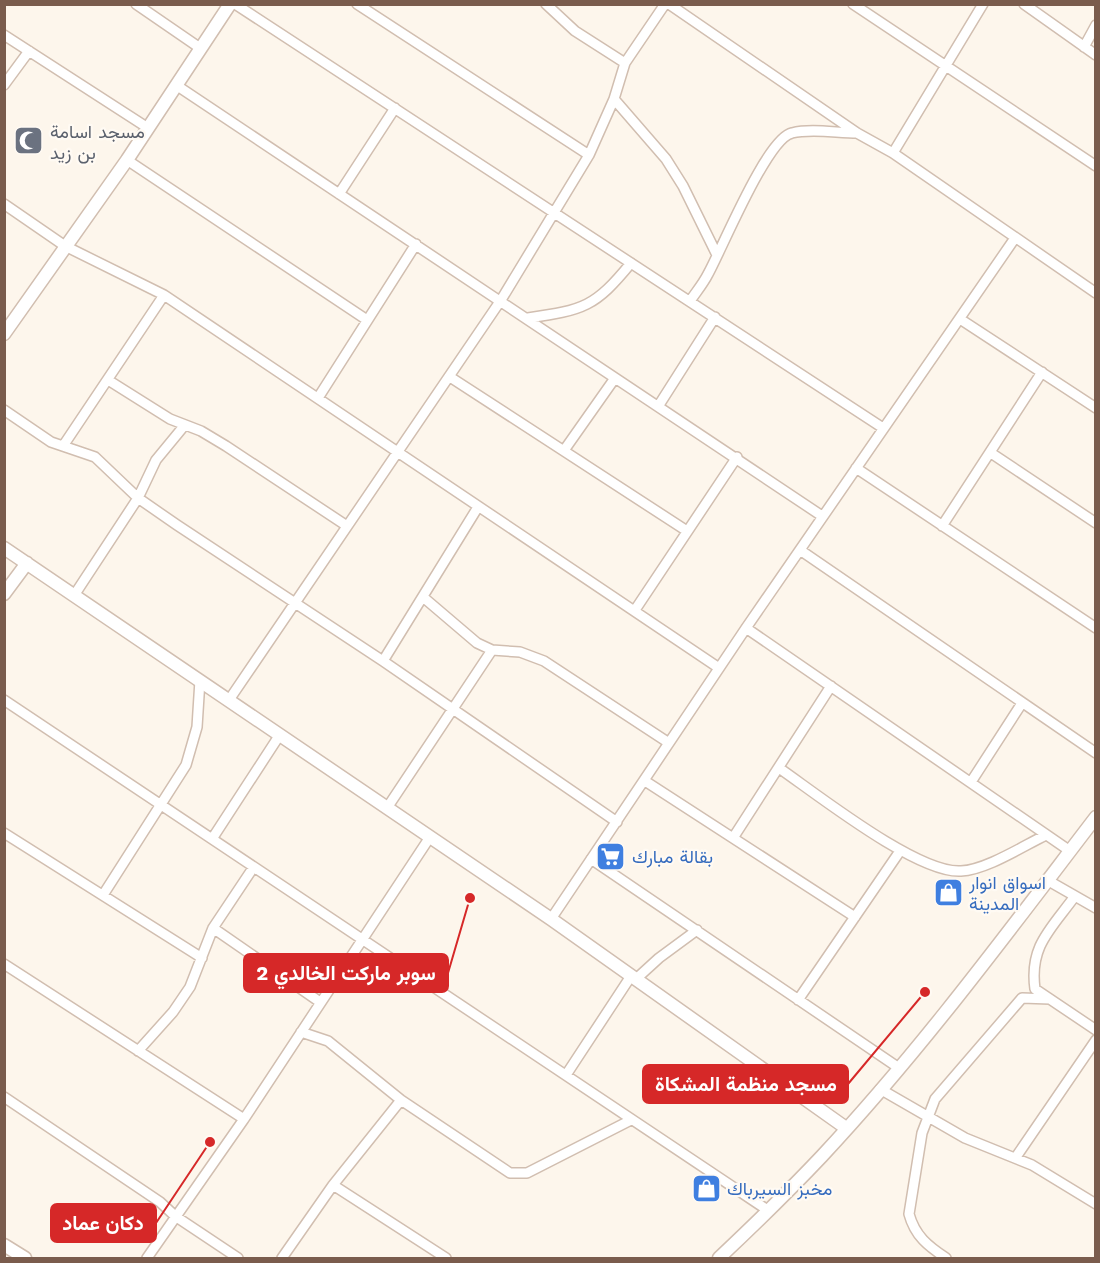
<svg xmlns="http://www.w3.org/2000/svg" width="1100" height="1263" viewBox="0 0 1100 1263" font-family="'Work Sans',Vazirmatn,sans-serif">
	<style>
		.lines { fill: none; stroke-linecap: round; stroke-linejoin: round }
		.minor-casing { stroke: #d1beb0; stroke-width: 12 }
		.tertiary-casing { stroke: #d1beb0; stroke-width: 15 }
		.minor { stroke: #fff; stroke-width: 9 }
		.tertiary { stroke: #fff; stroke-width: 12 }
		.labels { text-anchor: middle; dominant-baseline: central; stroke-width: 4.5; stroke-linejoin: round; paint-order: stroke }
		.worship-label { font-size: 18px; fill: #5b616d; stroke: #fffaf3; text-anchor: start }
		.shop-label { font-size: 18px; fill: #366cbe; stroke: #fffaf3; text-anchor: start }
		.leader { fill: none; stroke: #d62828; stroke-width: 2 }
		.callout-dot { fill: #d62828; stroke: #fffaf3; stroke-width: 2 }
		.callout { fill: #d62828; stroke: #d62828; stroke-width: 2 }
		.callout-label { font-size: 20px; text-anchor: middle; font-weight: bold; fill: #fff }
	</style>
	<rect width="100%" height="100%" fill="#fdf6ec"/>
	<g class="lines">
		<defs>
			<path id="minor" d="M 136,4 L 200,48
				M 235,4 L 883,428
				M 357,4 L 589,155
				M 546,4 L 575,31 L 625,63
				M 669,4 L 857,133 L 893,153 L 1096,293
				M 853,4 L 1096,166
				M 1024,4 L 1096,55
				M 4,35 L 148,128
				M 1084,47 L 1096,25
				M 4,85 L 29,51
				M 176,85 L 822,516
				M 614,99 L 666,159 L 683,186 L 717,255
				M 893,153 L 983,4
				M 127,160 L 367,320
				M 339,194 L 395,108
				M 4,204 L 65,246 L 164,295 L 719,668
				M 690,301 C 696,292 703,284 708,274 C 722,249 767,138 792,133 C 811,128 837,133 857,133
				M 528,318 C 584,310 595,307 631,263
				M 960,319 L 1096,408
				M 450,377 L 687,531
				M 108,380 L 170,419 L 201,431 L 226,446 L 347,526
				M 318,398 L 416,244
				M 659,405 L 715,317
				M 4,410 L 51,442 L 95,457 L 138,498 L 177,525 L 383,661 L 617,822
				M 63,446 L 164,295
				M 565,449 L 615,378
				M 991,453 L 1096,523
				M 856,468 L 1096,628
				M 942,526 L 1042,372
				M 800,550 L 1096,753
				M 75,594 L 138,498 L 156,460 L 184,426
				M 423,597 L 477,643 L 492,650 L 520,652 L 544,661 L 669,743
				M 635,610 L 737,457
				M 746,628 L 1070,851
				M 383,661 L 478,507
				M 4,700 L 769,1211
				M 229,700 L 501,300 L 589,155 L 614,99 L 625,63 L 665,4
				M 779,768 C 818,795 918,874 961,871 C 986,870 1023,846 1046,835
				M 645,781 L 855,917
				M 971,782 L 1022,703
				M 387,808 L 492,650
				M 4,833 L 202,958
				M 733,838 L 831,686
				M 212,839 L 279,736
				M 591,859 L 899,1068
				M 1047,880 L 1096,908
				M 103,895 L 186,765 L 197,727 L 200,680
				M 1075,896 C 1051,929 1029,946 1035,989 L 1096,1030
				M 551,919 L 746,628 L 1015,238
				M 213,928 L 320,1002
				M 4,964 L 244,1119
				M 636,979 L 659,958 L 697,930
				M 798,1000 L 900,851
				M 301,1032 L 328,1041 L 401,1100 L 510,1173 L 527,1173 L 631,1120
				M 138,1051 L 173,1012 L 190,987 L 213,928 L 253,868
				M 566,1075 L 631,976
				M 880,1089 L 965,1138 L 1032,1165 L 1096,1204
				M 4,1097 L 160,1202 L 175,1216 L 238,1258
				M 1016,1157 L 1096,1040
				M 333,1185 L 446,1258
				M 147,1258 L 244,1119 L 430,837
				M 282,1258 L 333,1185 L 401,1100
				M 946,1258 C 928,1246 915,1236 909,1214 L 922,1133 L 935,1099 L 1022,998 L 1050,999"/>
			<path id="tertiary" d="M 4,334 L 127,160 L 230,4
				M 4,548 L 551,919 L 846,1128
				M 4,594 L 27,563
				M 4,1245 L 25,1258
				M 719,1258 C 754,1225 789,1191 822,1156 C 921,1050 1008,932 1096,817"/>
		</defs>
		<!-- minor casing -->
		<use href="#minor" class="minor-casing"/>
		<!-- tertiary casing -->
		<use href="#tertiary" class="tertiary-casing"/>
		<!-- minor -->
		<use href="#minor" class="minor"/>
		<!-- tertiary -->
		<use href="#tertiary" class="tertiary"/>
	</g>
	<!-- icons -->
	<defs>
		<symbol id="mosque-square" viewBox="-11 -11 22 22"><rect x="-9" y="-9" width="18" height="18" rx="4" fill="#6b7280" stroke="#fffaf3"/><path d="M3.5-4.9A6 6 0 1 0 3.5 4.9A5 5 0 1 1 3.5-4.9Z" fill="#fff"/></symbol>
		<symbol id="supermarket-square" viewBox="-11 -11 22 22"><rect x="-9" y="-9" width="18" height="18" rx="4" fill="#3f7fe0" stroke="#fffaf3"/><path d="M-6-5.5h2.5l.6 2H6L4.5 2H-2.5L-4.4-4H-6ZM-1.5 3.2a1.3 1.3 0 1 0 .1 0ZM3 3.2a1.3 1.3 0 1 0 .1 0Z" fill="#fff"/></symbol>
		<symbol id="shop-square" viewBox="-11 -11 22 22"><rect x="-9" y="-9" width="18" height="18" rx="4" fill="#3f7fe0" stroke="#fffaf3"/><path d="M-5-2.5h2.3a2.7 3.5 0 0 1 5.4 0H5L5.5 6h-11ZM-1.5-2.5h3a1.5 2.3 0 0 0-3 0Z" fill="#fff"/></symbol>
	</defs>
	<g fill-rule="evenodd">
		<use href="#mosque-square" x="12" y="124" width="33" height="33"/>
		<use href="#supermarket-square" x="594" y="840" width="33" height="33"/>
		<use href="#shop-square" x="932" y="876" width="33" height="33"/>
		<use href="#shop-square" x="690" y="1172" width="33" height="33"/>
	</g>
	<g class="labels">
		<!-- worship labels -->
		<g class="worship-label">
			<text x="50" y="131">مسجد اسامة<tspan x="50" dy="21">بن زيد</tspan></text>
		</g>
		<!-- shop labels -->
		<g class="shop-label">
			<text x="632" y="856">بقالة مبارك</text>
			<text x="969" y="882">اسواق انوار<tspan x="969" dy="21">المدينة</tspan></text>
			<text x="727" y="1188">مخبز السيرباك</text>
		</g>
	</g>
	<!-- callouts -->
	<path class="leader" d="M470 898L448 973M925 992L848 1084M210 1142L156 1223"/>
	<g class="callout-dot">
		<circle cx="470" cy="898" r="6"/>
		<circle cx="925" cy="992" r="6"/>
		<circle cx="210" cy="1142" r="6"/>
	</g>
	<g class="callout">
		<rect x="244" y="954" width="204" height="38" rx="6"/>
		<rect x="643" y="1065" width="205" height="38" rx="6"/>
		<rect x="51" y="1204" width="105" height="38" rx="6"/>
	</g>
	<g class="callout-label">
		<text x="346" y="980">سوبر ماركت الخالدي 2</text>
		<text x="746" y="1091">مسجد منظمة المشكاة</text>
		<text x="103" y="1230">دكان عماد</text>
	</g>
	<!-- border -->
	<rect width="1100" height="1263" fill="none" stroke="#7a5c4d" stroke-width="12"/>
</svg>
